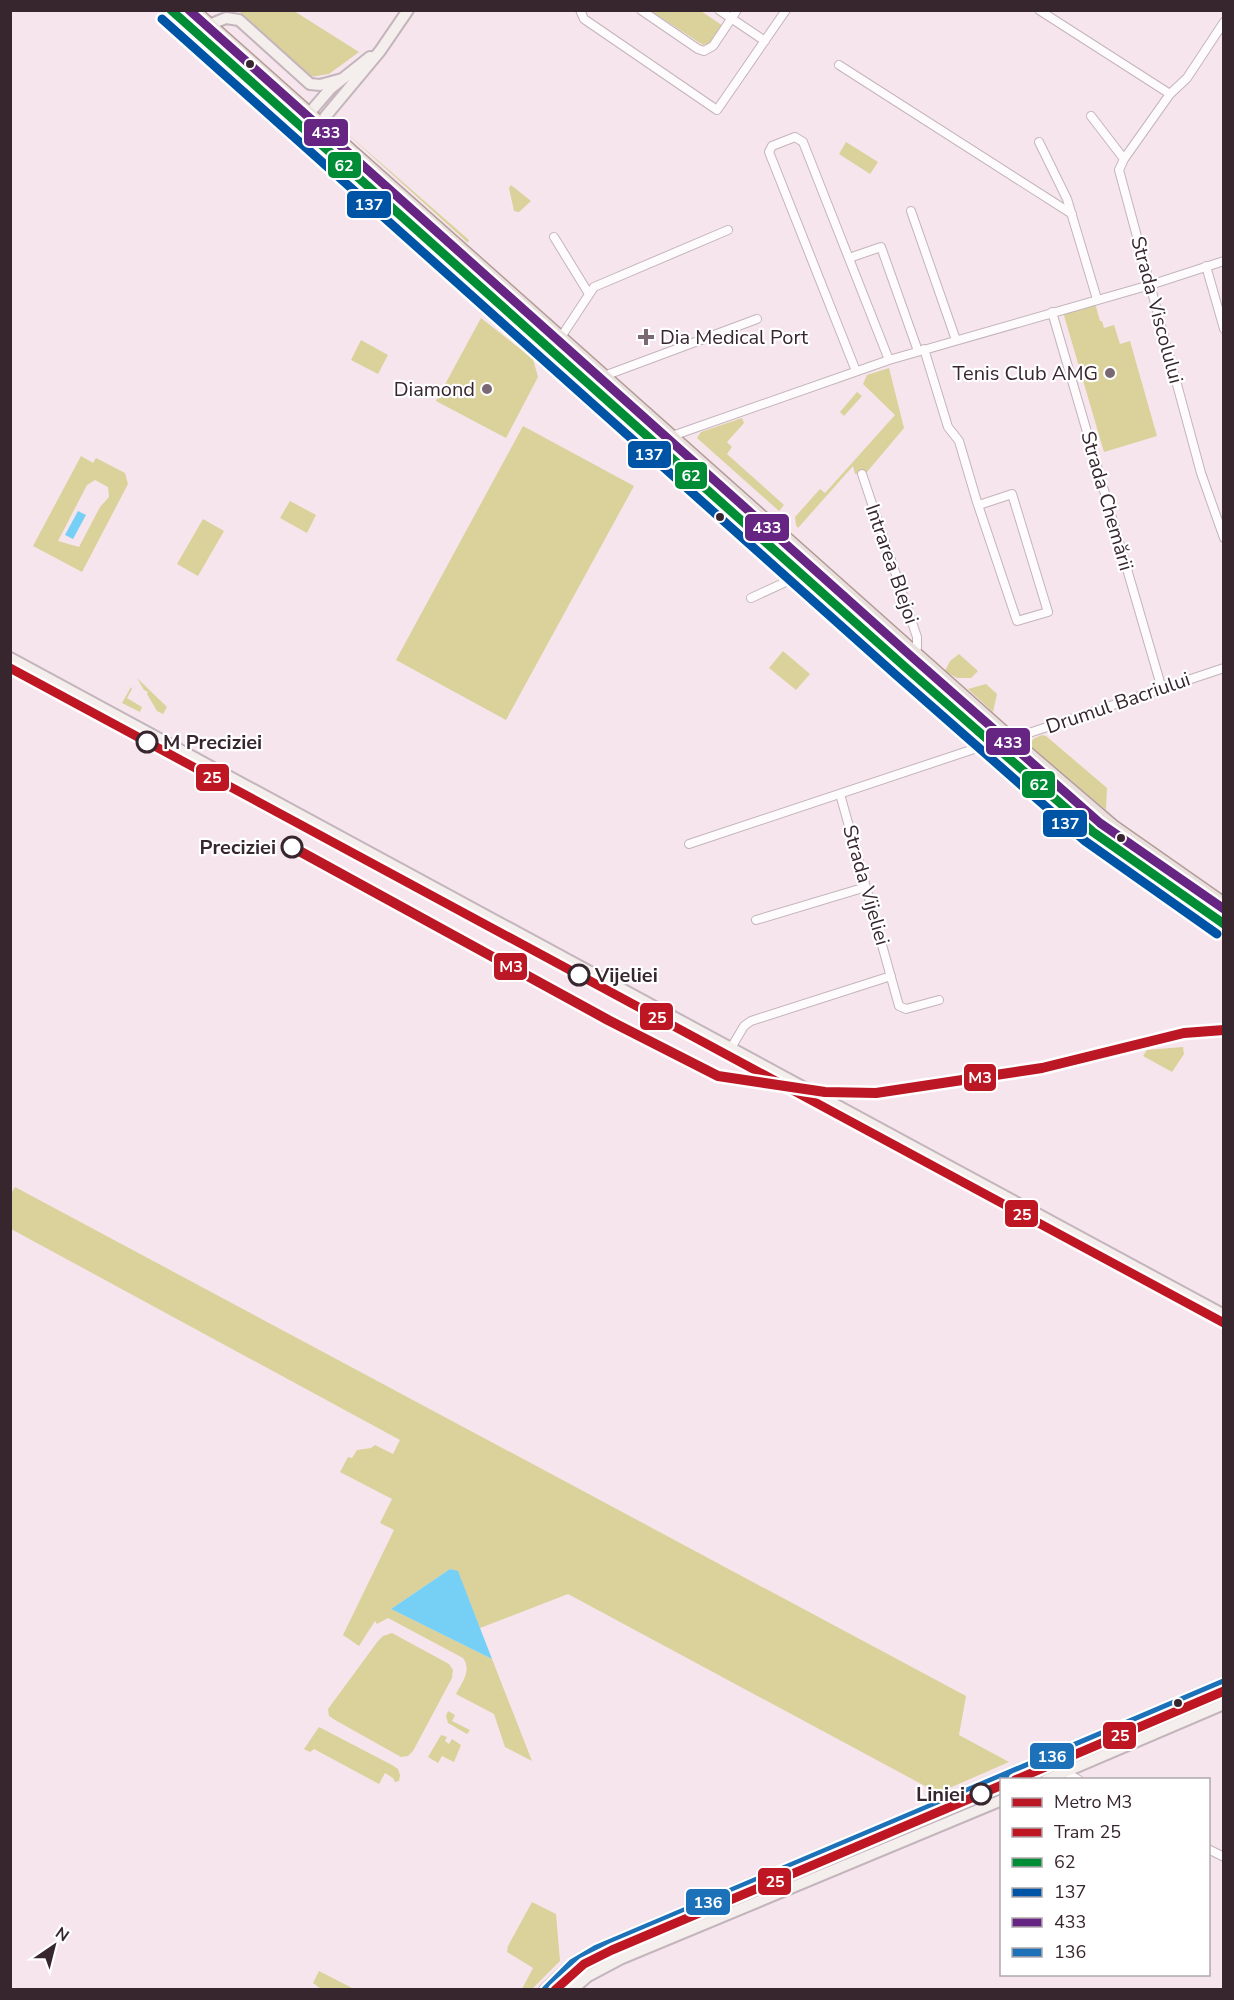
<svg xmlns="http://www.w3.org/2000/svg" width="1234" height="2000" viewBox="0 0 1234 2000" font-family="'Nunito Sans',sans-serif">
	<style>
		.green { fill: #dad29a; fill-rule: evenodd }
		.water { fill: #76d0f5 }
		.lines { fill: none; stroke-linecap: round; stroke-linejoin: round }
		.street-casing { stroke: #c4b4bc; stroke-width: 10 }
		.secondary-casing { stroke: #c4b4bc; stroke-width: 14 }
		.primary-casing { stroke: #b29c98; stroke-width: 15 }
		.street { stroke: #fefbfc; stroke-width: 8 }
		.secondary { stroke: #f4eeec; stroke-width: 10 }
		.primary { stroke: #eae0dd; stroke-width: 12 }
		.bus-1-casing { stroke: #fff; stroke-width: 14 }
		.bus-2-casing { stroke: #fff; stroke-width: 14 }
		.bus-3-casing { stroke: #fff; stroke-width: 14 }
		.bus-4-casing { stroke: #fff; stroke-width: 14 }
		.bus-1 { stroke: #008d36; stroke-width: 9 }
		.bus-2 { stroke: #0054a6; stroke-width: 9 }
		.bus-3 { stroke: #662483; stroke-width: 9 }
		.bus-4 { stroke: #1d71b8; stroke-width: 9 }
		.tram-1-casing { stroke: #fff; stroke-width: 14 }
		.tram-1 { stroke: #be1622; stroke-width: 9 }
		.metro-1-casing { stroke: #fff; stroke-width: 15 }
		.metro-1 { stroke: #bc1725; stroke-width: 10 }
		.bus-dot { fill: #38262f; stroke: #fff; stroke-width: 2 }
		.poi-dot { fill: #7a6972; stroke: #fff; stroke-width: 2 }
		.stop-dot { fill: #fff; stroke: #38262f; stroke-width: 3 }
		.labels { text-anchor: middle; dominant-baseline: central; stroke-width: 4.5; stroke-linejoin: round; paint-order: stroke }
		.street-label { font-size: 20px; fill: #38262f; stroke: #fff }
		.poi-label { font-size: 20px; fill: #38262f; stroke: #fff; text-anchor: end }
		.stop-label { font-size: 20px; font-weight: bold; fill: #38262f; stroke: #fff; text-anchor: start }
		.line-badge { stroke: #fff; stroke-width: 2 }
		.badge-label { font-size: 16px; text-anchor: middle; font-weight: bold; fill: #fff }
	</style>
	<rect width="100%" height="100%" fill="#f6e5ed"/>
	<!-- green -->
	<path class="green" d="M 240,11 L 294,11 L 359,52 L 329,74 L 310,77 L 243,18 Z
		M 651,11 L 701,11 L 723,26 L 711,43 L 703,45 Z
		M 341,128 L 469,240 L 468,242 L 467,242 Z
		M 846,142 L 878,162 L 870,174 L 839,154 Z
		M 511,185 L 531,201 L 519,212 L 514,211 L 509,188 Z
		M 1095,303 L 1100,321 L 1102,321 L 1104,328 L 1114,325 L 1120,344 L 1130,341 L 1157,436 L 1104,452 L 1063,312 Z
		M 481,318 L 533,359 L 538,377 L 506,438 L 436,401 Z
		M 361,340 L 388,355 L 378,374 L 351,360 Z
		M 889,368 L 904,428 L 867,472 L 855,474 L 853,466 L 798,528 L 796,525 L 795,517 L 820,489 L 825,493 L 895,415 L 863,384 L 867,375 Z
		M 857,392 L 862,396 L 844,416 L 840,412 Z
		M 742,418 L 744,423 L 727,442 L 732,447 L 727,454 L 784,505 L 779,511 L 697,438 L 701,432 Z
		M 523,426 L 634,486 L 506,720 L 396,660 Z
		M 81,456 L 93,463 L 96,458 L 125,473 L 128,484 L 82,572 L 33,546 ZM 95,480 L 108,487 L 109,497 L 100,507 L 79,547 L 58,541 L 87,485 Z
		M 290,501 L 316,515 L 307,533 L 280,518 Z
		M 203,519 L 224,531 L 198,576 L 177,564 Z
		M 783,651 L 810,674 L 796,690 L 769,668 Z
		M 959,654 L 978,671 L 971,678 L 957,678 L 945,671 L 950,661 Z
		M 137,678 L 167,707 L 163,714 L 157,711 L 147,694 L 148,692 L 144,690 Z
		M 986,684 L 997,694 L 993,712 L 968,689 Z
		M 131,687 L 132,689 L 127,698 L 142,707 L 140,712 L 122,703 Z
		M 1042,735 L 1046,736 L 1107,788 L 1106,810 L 1033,748 L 1031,744 L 1033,739 Z
		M 1183,1047 L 1184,1054 L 1172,1072 L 1143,1056 L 1147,1050 Z
		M 15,1187 L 966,1696 L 959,1735 L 1009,1762 L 938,1793 L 568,1594 L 480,1628 L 458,1572 L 450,1569 L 391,1609 L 492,1659 L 532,1761 L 505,1747 L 494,1714 L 456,1694 C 462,1682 472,1671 463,1658 L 388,1618 L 377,1624 L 375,1621 L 359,1646 L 343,1635 L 394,1530 L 380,1523 L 392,1499 L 340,1472 L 348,1457 L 352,1458 L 357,1450 L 371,1448 L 375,1445 L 393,1454 L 400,1440 L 11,1229 L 10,1195 Z
		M 392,1633 L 449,1664 L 453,1670 L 452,1678 L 413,1751 L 408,1756 L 401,1757 L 335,1720 L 329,1716 L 328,1709 L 378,1641 L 383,1636 Z
		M 448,1711 L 455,1715 L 452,1721 L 470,1730 L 467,1734 L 448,1723 L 446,1716 Z
		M 319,1727 L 392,1765 L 398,1769 L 400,1775 L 399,1781 L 395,1782 L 393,1778 L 385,1773 L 379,1784 L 314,1749 L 310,1752 L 304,1749 Z
		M 441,1735 L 447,1737 L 445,1741 L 449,1744 L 452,1739 L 461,1745 L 454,1762 L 442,1756 L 438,1763 L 428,1757 Z
		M 532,1902 L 556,1914 L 560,1961 L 532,1989 L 522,1989 L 533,1968 L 507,1952 L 508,1946 Z
		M 319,1971 L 354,1989 L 321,1989 L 313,1983 Z"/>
	<!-- water -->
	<path class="water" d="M 78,511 L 86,515 L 73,539 L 65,535 Z
		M 450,1569 L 458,1571 L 492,1659 L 391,1609 Z"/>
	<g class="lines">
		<defs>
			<path id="street" d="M 580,10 L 584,19 L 717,110 L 786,10
				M 641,10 L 698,49 L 704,51 L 713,46 L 737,10
				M 719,10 L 765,41
				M 1039,10 L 1170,94
				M 1224,22 L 1187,78 L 1170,94 L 1124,159 L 1119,170 L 1201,473 L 1224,538
				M 839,65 L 1072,214
				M 1091,116 L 1124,159
				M 1039,142 L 1067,199 L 1097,299
				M 911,211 L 956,340
				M 554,237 L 589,294
				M 849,258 L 881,247 L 918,351
				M 1206,266 L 1224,329
				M 1052,312 L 1162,689
				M 561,337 L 594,287 L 728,230
				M 924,349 L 948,427 L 959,441 L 977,502 L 1017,621 L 1048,612 L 1012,494 L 979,505
				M 856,371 L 769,152 L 772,146 L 795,137 L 803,142 L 889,360
				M 604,376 L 757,319
				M 672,436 L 889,360 L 1150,285 L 1224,261
				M 862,474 L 917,637 L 917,648 L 914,654
				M 751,598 L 803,574
				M 1016,743 L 1023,735 L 1224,668
				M 840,794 L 899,1006 L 906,1009 L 939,1000
				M 689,844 L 992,743
				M 756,920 L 866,887
				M 731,1048 L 744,1026 L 751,1021 L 891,976
				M 1042,1759 L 1079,1780
				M 1208,1849 L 1224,1857"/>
			<path id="secondary" d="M 209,25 L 226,18 L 239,20 L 310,84 L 320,85 L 342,79
				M 299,125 L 331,88 L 370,57
				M 310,135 L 380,51 L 408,10
				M 10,658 L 1224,1315
				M 1046,1780 L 1224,1704
				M 545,1990 L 573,1963 L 595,1950 L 1224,1683
				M 572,1990 L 588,1976 L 620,1959 L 1002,1800"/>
			<path id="primary" d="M 170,10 L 904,666 L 1093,832 L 1224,924
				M 193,10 L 1016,743 L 1114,827 L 1224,904"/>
		</defs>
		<!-- street casing -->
		<use href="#street" class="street-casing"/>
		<!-- secondary casing -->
		<use href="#secondary" class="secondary-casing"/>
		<!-- primary casing -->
		<use href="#primary" class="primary-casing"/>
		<!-- street -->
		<use href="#street" class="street"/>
		<!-- secondary -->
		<use href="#secondary" class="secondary"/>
		<!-- primary -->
		<use href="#primary" class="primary"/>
		<defs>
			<path id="bus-1" d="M 171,10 L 904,666 L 1093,832 L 1224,924"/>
			<path id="bus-2" d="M 162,19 L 896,675 L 1085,841 L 1217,934"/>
			<path id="bus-3" d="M 189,10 L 912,657 L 1100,823 L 1224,909"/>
			<path id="bus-4" d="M 546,1990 L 573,1963 L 595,1950 L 1224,1683"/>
		</defs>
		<!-- bus-1 casing -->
		<use href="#bus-1" class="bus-1-casing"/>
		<!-- bus-2 casing -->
		<use href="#bus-2" class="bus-2-casing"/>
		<!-- bus-3 casing -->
		<use href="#bus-3" class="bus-3-casing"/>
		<!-- bus-4 casing -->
		<use href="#bus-4" class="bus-4-casing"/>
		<!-- bus-1 -->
		<use href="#bus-1" class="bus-1"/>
		<!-- bus-2 -->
		<use href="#bus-2" class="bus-2"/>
		<!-- bus-3 -->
		<use href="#bus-3" class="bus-3"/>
		<!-- bus-4 -->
		<use href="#bus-4" class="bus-4"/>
		<defs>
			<path id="tram-1" d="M 10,668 L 1224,1323
				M 1015,1780 L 1224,1691
				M 555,1990 L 584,1964 L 612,1950 L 1002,1785"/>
		</defs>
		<!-- tram-1 casing -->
		<use href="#tram-1" class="tram-1-casing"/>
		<!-- tram-1 -->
		<use href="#tram-1" class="tram-1"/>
		<defs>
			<path id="metro-1" d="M 292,847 L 608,1020 L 718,1076 L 825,1092 L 876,1093 L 1042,1068 L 1184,1033 L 1224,1030"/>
		</defs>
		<!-- metro-1 casing -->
		<use href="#metro-1" class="metro-1-casing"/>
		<!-- metro-1 -->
		<use href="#metro-1" class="metro-1"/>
	</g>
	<!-- markers -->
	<g class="bus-dot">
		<circle cx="250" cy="64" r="5"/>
		<circle cx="720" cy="517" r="5"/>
		<circle cx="1121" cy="838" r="5"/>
		<circle cx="1178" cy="1703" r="5"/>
	</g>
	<g class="poi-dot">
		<path d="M643 328h6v6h6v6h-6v6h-6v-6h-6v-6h6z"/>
		<circle cx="1110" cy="373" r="6"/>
		<circle cx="487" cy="389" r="6"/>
	</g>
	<g class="stop-dot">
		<circle cx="147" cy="742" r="10"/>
		<circle cx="292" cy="847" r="10"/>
		<circle cx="579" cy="975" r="10"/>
		<circle cx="981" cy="1794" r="10"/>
	</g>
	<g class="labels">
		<!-- street labels -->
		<g class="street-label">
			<text transform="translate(1157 310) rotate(75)">Strada Viscolului</text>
			<text transform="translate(1107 501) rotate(74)">Strada Chemării</text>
			<text transform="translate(892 564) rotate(71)">Intrarea Blejoi</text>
			<text transform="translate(1118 703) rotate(-19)">Drumul Bacriului</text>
			<text transform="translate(866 885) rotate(74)">Strada Vijeliei</text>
		</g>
		<!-- poi labels -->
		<g class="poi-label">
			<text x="660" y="337" text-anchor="start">Dia Medical Port</text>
			<text x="1098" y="373">Tenis Club AMG</text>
			<text x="475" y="389">Diamond</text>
		</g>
		<!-- stop labels -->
		<g class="stop-label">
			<text x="163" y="742">M Preciziei</text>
			<text x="276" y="847" text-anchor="end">Preciziei</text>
			<text x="595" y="975">Vijeliei</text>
			<text x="965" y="1794" text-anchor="end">Liniei</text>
		</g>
	</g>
	<g class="line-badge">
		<rect x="303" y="118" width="46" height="29" rx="6" fill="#662483"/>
		<rect x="327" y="151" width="35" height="28" rx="6" fill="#008d36"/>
		<rect x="346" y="190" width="46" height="29" rx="6" fill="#0054a6"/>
		<rect x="627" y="440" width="45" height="29" rx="6" fill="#0054a6"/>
		<rect x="674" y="461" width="34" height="29" rx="6" fill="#008d36"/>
		<rect x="744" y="513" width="46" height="29" rx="6" fill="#662483"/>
		<rect x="985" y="727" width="46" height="29" rx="6" fill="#662483"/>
		<rect x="195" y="763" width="35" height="29" rx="6" fill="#be1622"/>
		<rect x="1021" y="770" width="35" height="29" rx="6" fill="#008d36"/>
		<rect x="1042" y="809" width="46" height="29" rx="6" fill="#0054a6"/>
		<rect x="493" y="952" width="35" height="29" rx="6" fill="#bc1725"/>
		<rect x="639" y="1002" width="35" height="29" rx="6" fill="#be1622"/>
		<rect x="963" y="1063" width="34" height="29" rx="6" fill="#bc1725"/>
		<rect x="1004" y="1199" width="35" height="29" rx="6" fill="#be1622"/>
		<rect x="1102" y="1721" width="35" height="29" rx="6" fill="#be1622"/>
		<rect x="1029" y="1742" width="46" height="28" rx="6" fill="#1d71b8"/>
		<rect x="757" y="1867" width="35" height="29" rx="6" fill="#be1622"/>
		<rect x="685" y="1888" width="46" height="28" rx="6" fill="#1d71b8"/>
	</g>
	<g class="badge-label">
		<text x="326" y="138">433</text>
		<text x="344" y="171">62</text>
		<text x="369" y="210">137</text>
		<text x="649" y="460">137</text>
		<text x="691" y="481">62</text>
		<text x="767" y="533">433</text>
		<text x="1008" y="748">433</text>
		<text x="212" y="783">25</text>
		<text x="1039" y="790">62</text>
		<text x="1065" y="829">137</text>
		<text x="511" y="972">M3</text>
		<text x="657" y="1023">25</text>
		<text x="980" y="1083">M3</text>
		<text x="1022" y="1220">25</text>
		<text x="1120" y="1741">25</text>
		<text x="1052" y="1762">136</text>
		<text x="775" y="1887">25</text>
		<text x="708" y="1908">136</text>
	</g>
	<!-- border -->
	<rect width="1234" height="2000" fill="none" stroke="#38262f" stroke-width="24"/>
	<!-- legend -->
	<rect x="1000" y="1778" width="210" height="198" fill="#ffffff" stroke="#afa8ac" stroke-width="1.5"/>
	<rect x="1012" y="1798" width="30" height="9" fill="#bc1725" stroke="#afa8ac" stroke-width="1.5"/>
	<text x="1054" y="1808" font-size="18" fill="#38262f">Metro M3</text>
	<rect x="1012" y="1828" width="30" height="9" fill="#be1622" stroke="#afa8ac" stroke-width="1.5"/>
	<text x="1054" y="1838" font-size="18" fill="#38262f">Tram 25</text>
	<rect x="1012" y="1858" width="30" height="9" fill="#008d36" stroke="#afa8ac" stroke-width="1.5"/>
	<text x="1054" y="1868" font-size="18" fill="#38262f">62</text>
	<rect x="1012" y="1888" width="30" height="9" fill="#0054a6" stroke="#afa8ac" stroke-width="1.5"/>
	<text x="1054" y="1898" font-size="18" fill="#38262f">137</text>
	<rect x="1012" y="1918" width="30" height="9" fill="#662483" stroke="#afa8ac" stroke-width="1.5"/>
	<text x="1054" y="1928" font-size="18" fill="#38262f">433</text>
	<rect x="1012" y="1948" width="30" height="9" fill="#1d71b8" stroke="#afa8ac" stroke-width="1.5"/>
	<text x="1054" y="1958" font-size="18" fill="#38262f">136</text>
	<!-- north arrow -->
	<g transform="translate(54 1946) rotate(35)" stroke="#ffffff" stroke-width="4.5" paint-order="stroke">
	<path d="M0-4.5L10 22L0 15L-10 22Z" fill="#38262f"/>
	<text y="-9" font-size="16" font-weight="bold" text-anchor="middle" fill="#38262f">N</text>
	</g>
</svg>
